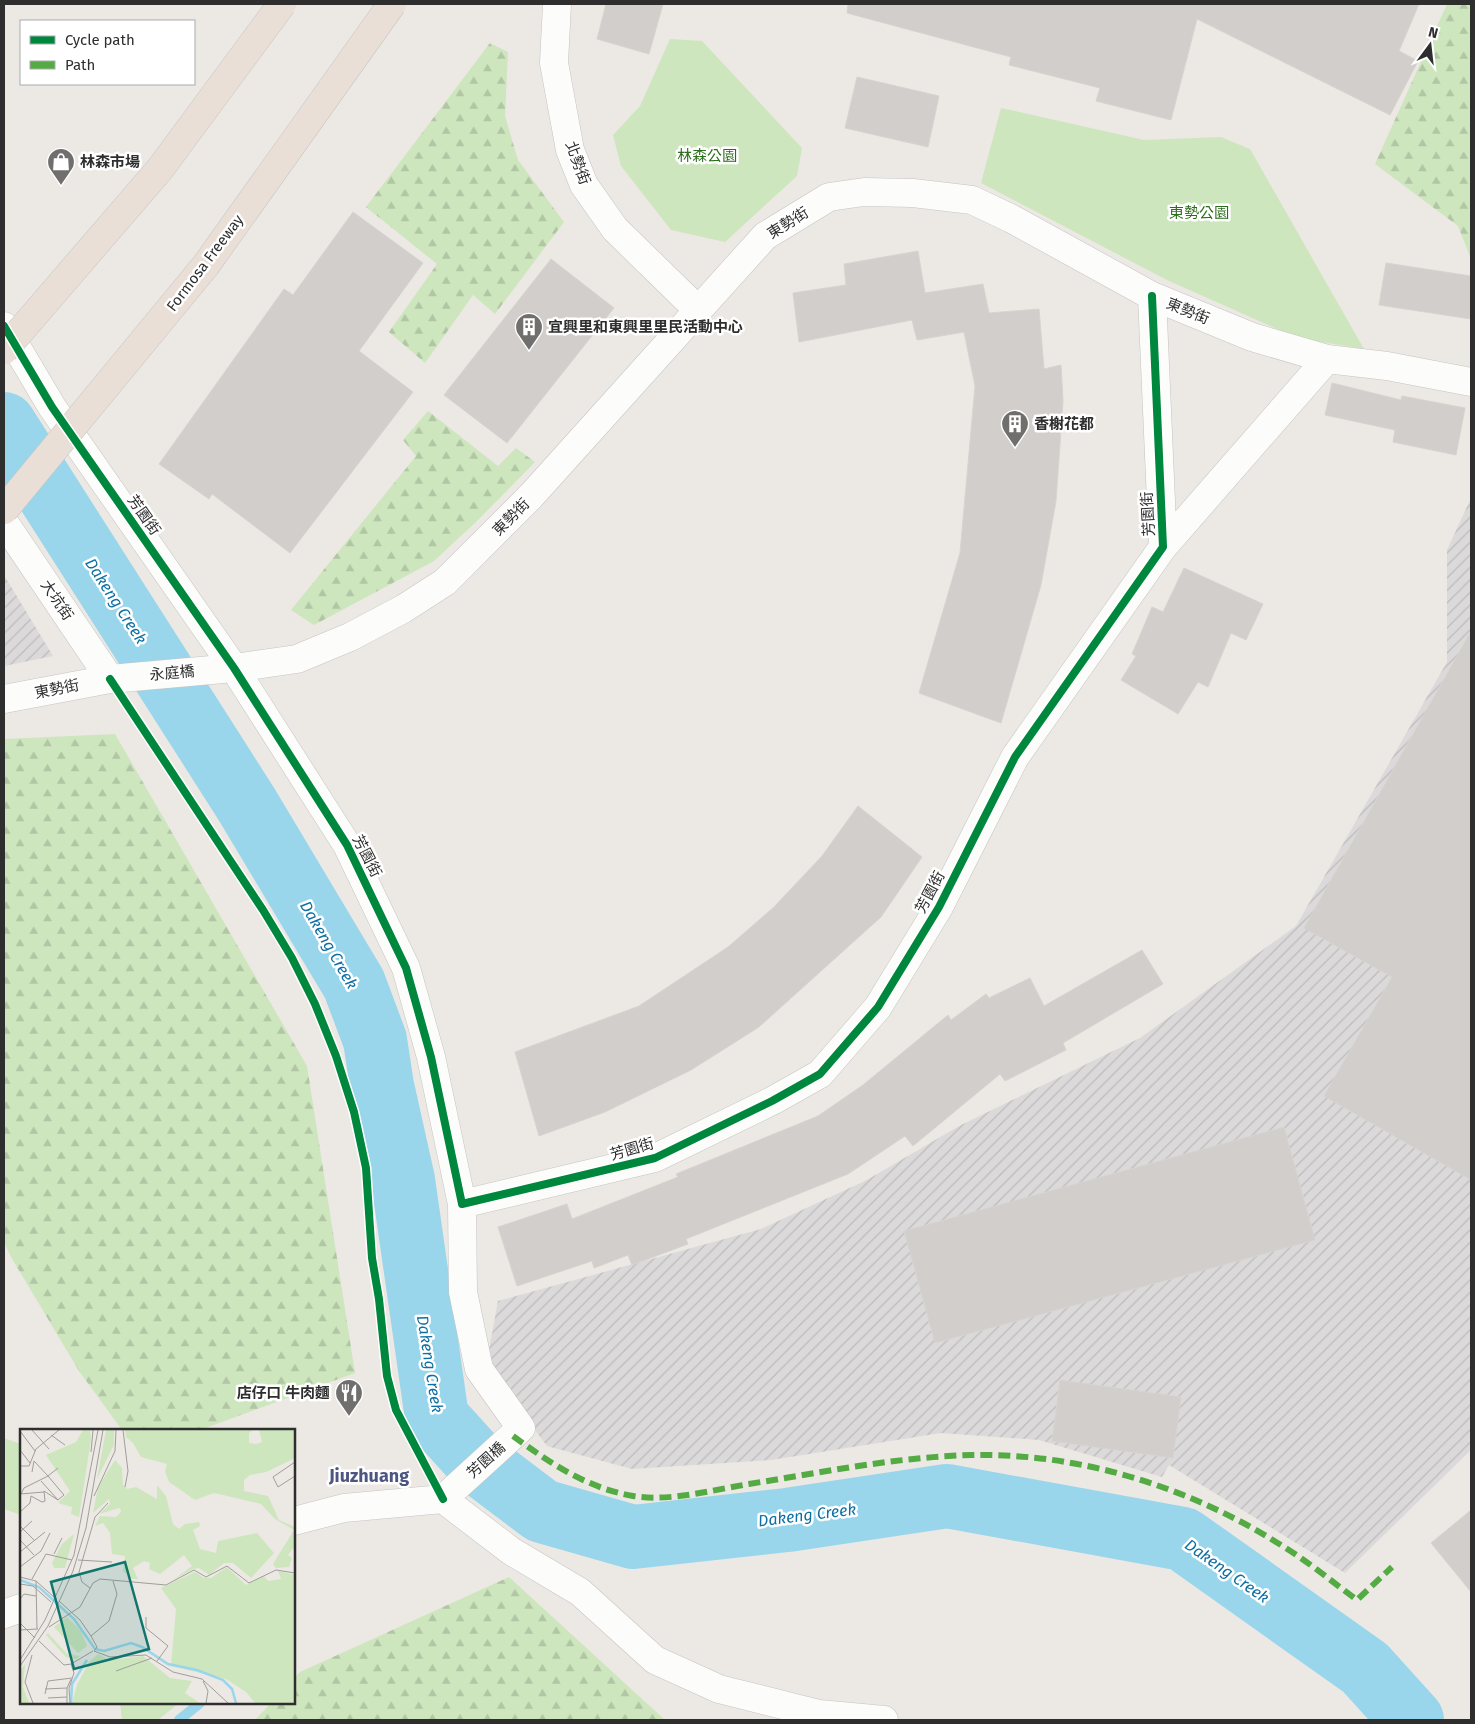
<svg xmlns="http://www.w3.org/2000/svg" width="1475" height="1724" viewBox="0 0 1475 1724" font-family="'Fira Sans','Noto Sans TC',sans-serif">
	<style>
		.industrial { fill: url(#industrial-furrows) }
		.forest { fill: url(#forest-firs) }
		.park { fill: #cee6be }
		.lines { fill: none; stroke-linecap: round; stroke-linejoin: round }
		.stream { stroke: #99d6ec; stroke-width: 10 }
		.river { stroke: #99d6ec; stroke-width: 64 }
		.building { fill: #d1cecb; stroke: #d7d4d0 }
		.minor-casing { stroke: #c5c4c5; stroke-width: 29 }
		.minor { stroke: #fcfcfb; stroke-width: 28 }
		.motorway-bridge-casing { stroke: #c6c5c4; stroke-width: 29; stroke-linecap: butt }
		.motorway-bridge { stroke: #eadfd6; stroke-width: 28 }
		.quiet { stroke: #54ab44; stroke-width: 6; stroke-dasharray: 12 6; stroke-linecap: butt }
		.cycleway-casing { stroke: #fff; stroke-width: 11 }
		.cycleway { stroke: #00873e; stroke-width: 8 }
		.labels { text-anchor: middle; dominant-baseline: central; stroke-width: 5; stroke-linejoin: round; paint-order: stroke }
		.park-label { font-size: 15px; fill: #2c6e1b; stroke: #fff }
		.poi-label { font-size: 15px; font-weight: bold; fill: #2e2e2e; stroke: #fff; text-anchor: start }
		.street-label { font-size: 15px; fill: #2e2e2e; stroke: #fff }
		.water-label { font-size: 16px; font-style: italic; fill: #0d6fa3; stroke: #fff }
		.quarter-label { font-size: 18px; font-weight: bold; fill: #4d5680; stroke: #fff }
		.inset-river { fill: none; stroke: #99d6ec; stroke-width: 2.5 }
		.inset-road { fill: none; stroke: #a09e9b; stroke-width: 1 }
		.view { fill: #0f766e; fill-opacity: 0.15; stroke: #0f766e; stroke-width: 2.5 }
		.inset-edge { fill: none; stroke: #2e2e2e; stroke-width: 2.5 }
	</style>
	<defs>
		<pattern id="industrial-furrows" width="10" height="10" patternUnits="userSpaceOnUse" patternTransform="scale(1.25)"><rect width="10" height="10" fill="#dcd9db"/><path d="M-1 1l2-2M0 10L10 0M9 11l2-2" fill="none" stroke="#bdbbbc"/></pattern>
		<pattern id="forest-firs" width="22" height="20" patternUnits="userSpaceOnUse" patternTransform="scale(1.25)"><rect width="22" height="20" fill="#cee6be"/><path d="M5 1l3.5 6h-7zM16 11l3.5 6h-7z" fill="#b1c6a4"/></pattern>
	</defs>
	<rect width="100%" height="100%" fill="#ece8e4"/>
	<!-- industrial -->
	<path class="industrial" d="M 1471,498 L 1471,1450 L 1345,1573 L 1169,1465 L 1162,1477 L 1039,1440 L 941,1433 L 771,1460 L 632,1469 L 547,1446 L 486,1366 L 498,1301 L 761,1229 L 867,1180 L 959,1126 L 1140,1038 L 1296,926 L 1447,662 L 1447,550 Z
		M 4,575 L 53,656 L 4,666 Z"/>
	<!-- forest -->
	<path class="forest" d="M 1447,4 L 1471,4 L 1471,259 L 1458,226 L 1375,164 Z
		M 490,43 L 508,52 L 505,116 L 518,160 L 564,222 L 495,314 L 473,295 L 425,363 L 389,332 L 437,264 L 366,207 Z
		M 428,411 L 498,466 L 516,448 L 535,462 L 477,521 L 434,561 L 314,625 L 291,610 L 416,456 L 403,440 Z
		M 115,734 L 307,1066 L 355,1373 L 200,1430 L 122,1430 L 79,1371 L 11,1257 L 4,1242 L 4,739 Z
		M 509,1577 L 665,1720 L 255,1720 L 271,1703 L 294,1703 L 294,1678 L 300,1672 Z"/>
	<!-- park -->
	<path class="park" d="M 670,39 L 702,41 L 802,148 L 797,176 L 725,242 L 671,230 L 621,166 L 613,135 L 640,106 Z
		M 1001,108 L 1144,140 L 1221,137 L 1250,149 L 1364,349 L 1297,338 L 1167,280 L 981,183 Z
		M 4,1438 L 21,1444 L 21,1515 L 4,1509 Z
		M 120,1703 L 179,1703 L 158,1720 L 122,1720 Z"/>
	<g class="lines">
		<!-- stream -->
		<path class="stream" d="M 179,1720 L 200,1703"/>
		<!-- river -->
		<path class="river" d="M 4,424 L 247,805 L 354,984 L 375,1040 L 382,1086 L 403,1180 L 437,1418 L 477,1462 L 542,1511 L 633,1537 L 787,1520 L 947,1496 L 1183,1539 L 1365,1668 L 1412,1720"/>
	</g>
	<!-- building -->
	<path class="building" d="M 606,4 L 663,4 L 649,54 L 597,39 Z
		M 848,4 L 1419,4 L 1399,51 L 1418,61 L 1390,115 L 1197,19 L 1171,120 L 1096,101 L 1100,88 L 1009,65 L 1011,57 L 847,13 Z
		M 857,77 L 939,96 L 928,147 L 845,128 Z
		M 353,212 L 423,263 L 359,351 L 413,392 L 290,553 L 212,494 L 209,499 L 159,464 L 284,289 L 293,295 Z
		M 918,251 L 925,293 L 983,284 L 989,313 L 1039,309 L 1044,369 L 1061,365 L 1063,401 L 1056,501 L 1041,585 L 1001,723 L 919,693 L 960,553 L 975,386 L 964,332 L 917,340 L 912,320 L 799,342 L 793,293 L 846,285 L 844,264 Z
		M 551,259 L 614,308 L 507,443 L 444,395 Z
		M 1386,263 L 1471,276 L 1471,319 L 1379,305 Z
		M 1332,383 L 1401,400 L 1402,396 L 1465,408 L 1456,455 L 1393,442 L 1395,430 L 1325,415 Z
		M 1184,568 L 1263,604 L 1246,640 L 1231,633 L 1208,687 L 1198,682 L 1178,714 L 1121,680 L 1136,656 L 1132,654 L 1152,607 L 1163,612 Z
		M 1471,631 L 1471,1180 L 1324,1096 L 1392,977 L 1304,928 Z
		M 858,806 L 922,857 L 881,917 L 759,1027 L 691,1070 L 605,1112 L 539,1136 L 515,1052 L 639,1006 L 728,947 L 774,907 L 822,856 Z
		M 1142,950 L 1163,984 L 1063,1043 L 1066,1050 L 1005,1081 L 1000,1074 L 913,1146 L 905,1136 L 848,1174 L 686,1239 L 688,1244 L 632,1265 L 628,1255 L 594,1268 L 592,1261 L 517,1286 L 498,1227 L 567,1204 L 572,1219 L 678,1177 L 676,1174 L 818,1116 L 863,1085 L 948,1015 L 951,1020 L 986,994 L 989,998 L 1030,978 L 1044,1006 Z
		M 1284,1127 L 1315,1240 L 935,1343 L 904,1231 Z
		M 1060,1380 L 1181,1397 L 1173,1458 L 1052,1441 Z
		M 1471,1510 L 1471,1592 L 1431,1543 Z"/>
	<g class="lines">
		<defs>
			<path id="minor" d="M 557,4 L 554,63 L 570,150 L 584,185 L 615,229 L 698,310
				M 4,326 L 52,407 L 234,668 L 347,845 L 406,968 L 431,1057 L 462,1204 L 655,1158 L 772,1101 L 820,1074 L 878,1007 L 939,907 L 1015,757 L 1163,547 L 1152,296
				M 4,522 L 110,679
				M 1163,547 L 1327,359
				M 4,699 L 110,679 L 234,668 L 297,659 L 350,637 L 403,609 L 445,582 L 531,496 L 765,236 L 829,197 L 864,192 L 913,193 L 972,200 L 1012,219 L 1152,296 L 1252,337 L 1327,359 L 1387,366 L 1471,382
				M 443,1499 L 511,1551 L 580,1592 L 655,1660 L 719,1689 L 819,1714 L 884,1720
				M 443,1499 L 521,1428 L 479,1369 L 463,1292 L 462,1204
				M 294,1521 L 344,1508 L 443,1499
				M 4,1614 L 21,1608"/>
		</defs>
		<!-- minor casing -->
		<use href="#minor" class="minor-casing"/>
		<!-- minor -->
		<use href="#minor" class="minor"/>
		<defs>
			<path id="motorway-bridge" d="M 4,350 L 160,169 L 282,4
				M 4,510 L 206,265 L 392,4"/>
		</defs>
		<!-- motorway-bridge casing -->
		<use href="#motorway-bridge" class="motorway-bridge-casing"/>
		<!-- motorway-bridge -->
		<use href="#motorway-bridge" class="motorway-bridge"/>
		<!-- quiet -->
		<path class="quiet" d="M 513,1436 C 550,1463 587,1488 633,1496 C 670,1502 712,1490 749,1484 C 823,1472 897,1457 972,1455 C 1079,1453 1186,1486 1276,1542 C 1305,1559 1330,1580 1357,1600 L 1392,1567"/>
		<defs>
			<path id="cycleway" d="M 4,326 L 52,407 L 234,668 L 347,845 L 406,968 L 431,1057 L 462,1204 L 655,1158 L 772,1101 L 820,1074 L 878,1007 L 939,907 L 1015,757 L 1163,547 L 1152,296
				M 110,679 L 263,910 L 292,958 L 315,1004 L 336,1056 L 354,1112 L 366,1168 L 372,1258 L 379,1299 L 387,1376 L 396,1410 L 443,1499"/>
		</defs>
		<!-- cycleway casing -->
		<use href="#cycleway" class="cycleway-casing"/>
		<!-- cycleway -->
		<use href="#cycleway" class="cycleway"/>
	</g>
	<!-- icons -->
	<defs>
		<symbol id="shop-pin" viewBox="-11 -11 22 30"><path d="M0 17L-7.5 6A9.5 9.5 0 1 1 7.5 6Z" fill="#706f6e" stroke="#fff"/><path d="M-5-2.5h2.3a2.7 3.5 0 0 1 5.4 0H5L5.5 6h-11ZM-1.5-2.5h3a1.5 2.3 0 0 0-3 0Z" fill="#fff"/></symbol>
		<symbol id="building-pin" viewBox="-11 -11 22 30"><path d="M0 17L-7.5 6A9.5 9.5 0 1 1 7.5 6Z" fill="#706f6e" stroke="#fff"/><path d="M-4-6H4V6H1V3H-1V6H-4ZM-2.5-4.3h1.7v1.8h-1.7ZM.8-4.3h1.7v1.8H.8ZM-2.5-1h1.7V.8h-1.7ZM.8-1h1.7V.8H.8Z" fill="#fff"/></symbol>
		<symbol id="restaurant-pin" viewBox="-11 -11 22 30"><path d="M0 17L-7.5 6A9.5 9.5 0 1 1 7.5 6Z" fill="#706f6e" stroke="#fff"/><path d="M-5-6h1v4h1v-4h1v4h1v-4h1v5L-1.5 .5V6h-2V.5L-5-1ZM5-6V6H3V1.5H1.5Q1.5-4 5-6Z" fill="#fff"/></symbol>
	</defs>
	<g fill-rule="evenodd">
		<use href="#shop-pin" x="45" y="146" width="32" height="43"/>
		<use href="#building-pin" x="513" y="311" width="32" height="43"/>
		<use href="#building-pin" x="999" y="408" width="32" height="43"/>
		<use href="#restaurant-pin" x="333" y="1377" width="32" height="43"/>
	</g>
	<g class="labels">
		<!-- park labels -->
		<g class="park-label">
			<text x="707" y="156">林森公園</text>
			<text x="1199" y="213">東勢公園</text>
		</g>
		<!-- poi labels -->
		<g class="poi-label">
			<text x="80" y="162">林森市場</text>
			<text x="548" y="327">宜興里和東興里里民活動中心</text>
			<text x="1034" y="424">香榭花都</text>
			<text x="330" y="1393" text-anchor="end">店仔口 牛肉麵</text>
		</g>
		<!-- street labels -->
		<g class="street-label">
			<text transform="translate(578 163) rotate(70)">北勢街</text>
			<text transform="translate(788 223) rotate(-32)">東勢街</text>
			<text transform="translate(205 263) rotate(-53)">Formosa Freeway</text>
			<text transform="translate(1188 311) rotate(22)">東勢街</text>
			<text transform="translate(1148 514) rotate(-93)">芳園街</text>
			<text transform="translate(144 515) rotate(55)">芳園街</text>
			<text transform="translate(511 517) rotate(-45)">東勢街</text>
			<text transform="translate(57 600) rotate(56)">大坑街</text>
			<text transform="translate(172 673) rotate(-5)">永庭橋</text>
			<text transform="translate(57 689) rotate(-11)">東勢街</text>
			<text transform="translate(367 856) rotate(63)">芳園街</text>
			<text transform="translate(930 892) rotate(-62)">芳園街</text>
			<text transform="translate(632 1149) rotate(-16)">芳園街</text>
			<text transform="translate(486 1460) rotate(-42)">芳園橋</text>
		</g>
		<!-- water labels -->
		<g class="water-label">
			<text transform="translate(116 601) rotate(57)">Dakeng Creek</text>
			<text transform="translate(329 945) rotate(60)">Dakeng Creek</text>
			<text transform="translate(430 1364) rotate(81)">Dakeng Creek</text>
			<text transform="translate(807 1515) rotate(-7)">Dakeng Creek</text>
			<text transform="translate(1227 1571) rotate(35)">Dakeng Creek</text>
		</g>
		<!-- quarter labels -->
		<g class="quarter-label">
			<text x="369" y="1476">Jiuzhuang</text>
		</g>
	</g>
	<!-- overview -->
	<g transform="translate(20 1429)">
		<rect width="275" height="275" fill="#ece8e4"/>
		<path d="M 63,1 L 70,1 L 71,10 L 59,88 L 51,85 L 52,78 L 38,74 L 50,62 L 26,26 L 56,13 ZM 86,1 L 94,1 L 94,16 L 77,50 ZM 105,1 L 233,1 L 229,4 L 229,14 L 236,15 L 242,13 L 239,1 L 275,1 L 275,29 L 246,43 L 230,46 L 224,51 L 224,62 L 248,67 L 259,91 L 275,98 L 275,117 L 268,126 L 272,129 L 269,138 L 256,139 L 253,135 L 274,101 L 255,90 L 241,75 L 194,64 L 175,71 L 149,53 L 145,42 L 147,35 L 121,28 L 113,14 L 106,8 ZM 95,31 L 102,39 L 103,56 L 107,60 L 116,58 L 137,70 L 137,56 L 146,67 L 153,95 L 159,100 L 165,95 L 179,93 L 180,97 L 173,101 L 180,120 L 196,124 L 198,112 L 237,104 L 254,124 L 231,149 L 213,134 L 204,134 L 189,146 L 179,139 L 173,140 L 152,152 L 172,137 L 164,126 L 140,145 L 129,140 L 130,134 L 124,132 L 113,139 L 118,150 L 112,150 L 103,142 L 105,127 L 92,125 L 90,104 L 83,94 L 75,97 L 80,87 L 96,88 L 101,83 L 100,79 L 79,85 L 90,75 L 89,70 L 73,84 L 78,58 ZM 54,105 L 45,139 L 34,139 L 32,134 L 42,115 ZM 207,138 L 226,156 L 244,147 L 248,152 L 261,150 L 258,142 L 275,146 L 275,274 L 235,274 L 226,263 L 206,250 L 151,237 L 156,180 L 141,159 L 175,143 L 184,149 L 191,149 ZM 47,188 L 61,202 L 67,217 L 58,224 L 34,198 ZM 78,225 L 89,231 L 123,227 L 150,249 L 172,252 L 165,264 L 180,274 L 52,274 L 57,256 L 69,233 ZM 5,235 L 3,258 L 9,274 L 0,274 L 0,242 Z" fill="#cee6be"/>
		<path d="M 28,204 L 47,225 L 60,227 L 56,230 L 46,228 L 26,206 Z" fill="#cee6be"/>
		<path class="inset-river" d="M 0,151 L 19,158 L 54,190 L 75,220 L 84,222 L 111,214 L 122,218 L 148,235 L 177,241 L 203,251 L 212,260 L 216,274M 51,274 L 52,255 L 67,231"/>
		<path class="inset-road" d="M 12,1 L 29,20M 103,1 L 108,42 L 105,58M 0,2 L 15,22M 31,6 L 45,16M 0,21 L 10,34M 71,23 L 73,1M 275,33 L 253,48 L 258,58 L 275,47M 0,37 L 9,37 L 16,20 L 39,1M 12,43 L 14,32 L 28,47 L 38,39M 0,65 L 24,63M 1,65 L 4,59 L 28,47 L 44,66 L 38,71 L 21,52M 74,67 L 95,22 L 96,1M 0,83 L 10,74 L 11,67 L 22,73 L 25,72 L 24,62 L 38,71M 0,97 L 14,111M 0,103 L 12,92M 0,111 L 14,126M 0,123 L 25,103M 34,125 L 42,109M 58,131 L 92,133M 0,138 L 21,122 L 30,104M 0,148 L 16,152 L 35,169M 12,150 L 26,125 L 52,131M 16,152 L 17,200M 0,155 L 13,157 L 31,173M 70,159 L 62,153 L 59,143 L 75,88 L 88,74M 0,170 L 4,165 L 16,167M 39,172 L 60,191 L 71,207 L 89,192 L 97,165 L 93,152M 126,188 L 126,199 L 148,217 L 137,232M 0,194 L 15,209M 29,198 L 60,178 L 73,154 L 80,150 L 146,156 L 174,141 L 186,148 L 207,137 L 229,154 L 256,141 L 275,144M 0,201 L 18,200M 71,207 L 77,218 L 74,222M 19,212 L 44,236 L 51,235 L 73,222M 74,222 L 90,228 L 126,226 L 153,243 L 182,250 L 208,274M 12,226 L 5,253 L 13,274M 0,231 L 25,191 L 54,126 L 78,1M 0,237 L 28,197 L 53,142 L 66,99 L 83,1M 96,242 L 132,229M 183,252 L 188,262 L 186,274M 25,260 L 47,259M 25,265 L 28,252 L 52,249M 28,269 L 47,268M 47,274 L 47,259 L 51,250M 50,274 L 49,259 L 54,244 L 51,235"/>
		<path class="view" d="M 105,133 L 129,220 L 54,240 L 31,153 Z"/>
		<rect width="275" height="275" class="inset-edge"/>
	</g>
	<!-- border -->
	<rect width="1475" height="1724" fill="none" stroke="#2e2e2e" stroke-width="10"/>
	<!-- legend -->
	<rect x="20" y="20" width="175" height="65" fill="#ffffff" stroke="#ababab"/>
	<rect x="30" y="36" width="25" height="8" fill="#00873e" stroke="#ababab"/>
	<text x="65" y="45" font-size="15" fill="#2e2e2e">Cycle path</text>
	<rect x="30" y="61" width="25" height="8" fill="#54ab44" stroke="#ababab"/>
	<text x="65" y="70" font-size="15" fill="#2e2e2e">Path</text>
	<!-- north arrow -->
	<g transform="translate(1430 45) rotate(15)" stroke="#ffffff" stroke-width="4" paint-order="stroke">
	<path d="M0-4L9 19L0 12L-9 19Z" fill="#2e2e2e"/>
	<text y="-8" font-size="14" font-weight="bold" text-anchor="middle" fill="#2e2e2e">N</text>
	</g>
</svg>
